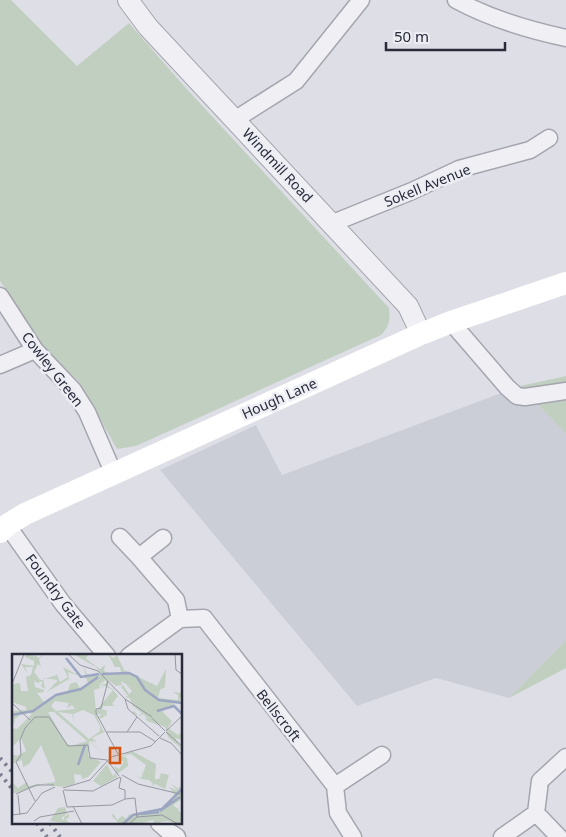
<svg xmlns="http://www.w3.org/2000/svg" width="566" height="837" viewBox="0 0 566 837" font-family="'Noto Sans',sans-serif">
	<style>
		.built { fill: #ccced7 }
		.green { fill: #c0cfc0 }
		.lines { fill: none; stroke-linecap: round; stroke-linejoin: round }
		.minor-casing { stroke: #a4a5af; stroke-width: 19 }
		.tertiary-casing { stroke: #a4a5af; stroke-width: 22 }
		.minor { stroke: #f0f0f4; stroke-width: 16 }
		.tertiary { stroke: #f0f0f4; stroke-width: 20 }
		.secondary { stroke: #fff; stroke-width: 22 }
		.rail { stroke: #797c8e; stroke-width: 4; stroke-dasharray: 2.5 5; stroke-linecap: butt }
		.labels { text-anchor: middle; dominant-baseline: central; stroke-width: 5; stroke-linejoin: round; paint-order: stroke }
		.street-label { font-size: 14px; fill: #292b3b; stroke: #edeef4 }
		.inset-river { fill: none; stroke: #9ca6c2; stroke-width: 2.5 }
		.inset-road { fill: none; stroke: #9697a2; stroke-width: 1 }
		.view { fill: #d55411; fill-opacity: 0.15; stroke: #d55411; stroke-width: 2.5 }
		.inset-edge { fill: none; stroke: #292b3b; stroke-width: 2.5 }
	</style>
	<rect width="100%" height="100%" fill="#dedfe6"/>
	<!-- built -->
	<path class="built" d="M 520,386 L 566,434 L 566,640 L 509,698 L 436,678 L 357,706 L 160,470 L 256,425 L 282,475 Z"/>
	<!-- green -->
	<path class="green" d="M 0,0 L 11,0 L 77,66 L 129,23 L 184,86 L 389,308 C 390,320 390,326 381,335 L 136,446 L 117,449 L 79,382 L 43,347 L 0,281 Z
		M 566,376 L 566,434 L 520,386 Z
		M 566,640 L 566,668 L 509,698 Z"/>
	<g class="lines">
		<defs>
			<path id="minor" d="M 456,0 C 489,18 529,30 566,38
				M 236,119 L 296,81 L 361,0
				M 333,223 L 412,191 L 459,169 L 530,150 L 549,138
				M 0,296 L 35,350 L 73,390 L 87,412 L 113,472
				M 451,322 L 507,387 L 517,396 L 525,397 L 566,391
				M 0,365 L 35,350
				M 7,525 L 63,604 L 107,656
				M 120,537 L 139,557 L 176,600 L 180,619
				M 139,557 L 163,538
				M 180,619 L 204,618 L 335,786 L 338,813 L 353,837
				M 129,656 L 180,619
				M 335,786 L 382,755
				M 536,813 L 540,781 L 566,757
				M 536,813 L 559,837
				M 159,823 L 168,831 L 177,837
				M 502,837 L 536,813"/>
			<path id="tertiary" d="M 128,0 L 148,27 L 408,306 L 421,334"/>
		</defs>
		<!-- minor casing -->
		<use href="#minor" class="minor-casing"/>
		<!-- tertiary casing -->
		<use href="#tertiary" class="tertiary-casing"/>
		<!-- minor -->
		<use href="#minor" class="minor"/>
		<!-- tertiary -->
		<use href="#tertiary" class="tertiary"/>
		<!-- secondary -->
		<path class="secondary" d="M 0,532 L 7,525 L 25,514 L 421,334 L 451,322 L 566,283"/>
		<!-- rail -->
		<path class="rail" d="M 0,758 L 14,774
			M 0,774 L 14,791
			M 37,823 L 47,837
			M 50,823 L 60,837"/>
	</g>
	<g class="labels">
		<!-- street labels -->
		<g class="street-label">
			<text transform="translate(278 165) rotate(47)">Windmill Road</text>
			<text transform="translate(427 185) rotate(-22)">Sokell Avenue</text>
			<text transform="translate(53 369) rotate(52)">Cowley Green</text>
			<text transform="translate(279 398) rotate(-24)">Hough Lane</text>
			<text transform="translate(56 591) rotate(53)">Foundry Gate</text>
			<text transform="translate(279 715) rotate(52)">Bellscroft</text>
		</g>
	</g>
	<!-- overview -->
	<g transform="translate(12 654)">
		<rect width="170" height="170" fill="#dedfe6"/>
		<path d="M 13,0 L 21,0 L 22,4 L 22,1 L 27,4 L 30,1 L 32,0 L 27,5 L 29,13 L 26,10 L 22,18 L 28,26 L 45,21 L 48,28 L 56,23 L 51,13 L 64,20 L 65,17 L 69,22 L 74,22 L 71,12 L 76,22 L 89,20 L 84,13 L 61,0 L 76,0 L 74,5 L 88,15 L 93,11 L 92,17 L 102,21 L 109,18 L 108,13 L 103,13 L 96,0 L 101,4 L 105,1 L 112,16 L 145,32 L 154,15 L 153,33 L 148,36 L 146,44 L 166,46 L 166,41 L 161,38 L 170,39 L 167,49 L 161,48 L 161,52 L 150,57 L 160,67 L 156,74 L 166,81 L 170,78 L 170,86 L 163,84 L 170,95 L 156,83 L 153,73 L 135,67 L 133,63 L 137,65 L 131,60 L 128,62 L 120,59 L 122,57 L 127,62 L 130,59 L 121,52 L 117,43 L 116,44 L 113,43 L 116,42 L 109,33 L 111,31 L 117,40 L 120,37 L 114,30 L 109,27 L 110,31 L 104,32 L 96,26 L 96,32 L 101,35 L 103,32 L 101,36 L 106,42 L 100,50 L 103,52 L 91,52 L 90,55 L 95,57 L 94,63 L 92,61 L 91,64 L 87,64 L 89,60 L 84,60 L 91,77 L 94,77 L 80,84 L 85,88 L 78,87 L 95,103 L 77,87 L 76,102 L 89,108 L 76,123 L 70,125 L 69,121 L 62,120 L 63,130 L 50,133 L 33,130 L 0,140 L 1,129 L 6,134 L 15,128 L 16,132 L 43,128 L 43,125 L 29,91 L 17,110 L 11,113 L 10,106 L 0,110 L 0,100 L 5,102 L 14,97 L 9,84 L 0,93 L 0,74 L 5,75 L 20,60 L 12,58 L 3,65 L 2,71 L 0,57 L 14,56 L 14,53 L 0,48 L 0,30 L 8,29 L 9,37 L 16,37 L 14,23 L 19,21 L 21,13 L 13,13 L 15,19 L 9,10 L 22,12 L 22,7 L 13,3 ZM 56,18 L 74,24 L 76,29 L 68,34 L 64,28 L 58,30 L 56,37 L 32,48 L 25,39 L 32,38 L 32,36 L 23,33 L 22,26 L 25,29 L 31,27 L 29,32 L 33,35 L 31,24 L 46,26 L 35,38 L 57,25 ZM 94,26 L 94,30 L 89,30 L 101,36 L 84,57 L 82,36 L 88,34 L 87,30 L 90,33 L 92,34 L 88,30 ZM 43,47 L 57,49 L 55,54 L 60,51 L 63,55 L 44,57 L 39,52 ZM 71,56 L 82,61 L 88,72 L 88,77 L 77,85 L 46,58 L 60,60 L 62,68 L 61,60 ZM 36,58 L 42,58 L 75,87 L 59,92 L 55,90 ZM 120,97 L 144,110 L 143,125 L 147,125 L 149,119 L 157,121 L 153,135 L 143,130 L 138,133 L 141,130 L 137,126 L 129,125 L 124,122 L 129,124 L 134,111 L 119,100 L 111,102 L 115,104 L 116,112 L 105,120 L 102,112 L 107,115 L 112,108 L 107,106 L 110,102 ZM 95,110 L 101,122 L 104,119 L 105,123 L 89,132 L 81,127 ZM 159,130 L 167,135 L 167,132 L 170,134 L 170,145 L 161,151 L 166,155 L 170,150 L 166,156 L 170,160 L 170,170 L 154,167 L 142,170 L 141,166 L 127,170 L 107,170 L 100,162 L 101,159 L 105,166 L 110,162 L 115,165 L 116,161 L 151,154 L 163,141 L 157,133 L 166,137 ZM 53,153 L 55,160 L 49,164 L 52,166 L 52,163 L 57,160 L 57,164 L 53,165 L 59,170 L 38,167 L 46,154 Z" fill="#c0cfc0" fill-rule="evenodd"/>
		<path class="inset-river" d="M 54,4 L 69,23 L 87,20M 90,20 L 117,19 L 125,23 L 133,36 L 147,46 L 170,49M 145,57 L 162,52 L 170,60M 0,61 L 21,57 L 44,41 L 69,35 L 86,23M 66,111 L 73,91M 148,157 L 168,143M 129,160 L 147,158M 111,170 L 121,161 L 150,155 L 170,135"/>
		<path class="inset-road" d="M 56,0 L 68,11 L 86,17 L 113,45M 163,0 L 164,16 L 170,20M 96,27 L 89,54 L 84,55 L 84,59 L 106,100M 0,30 L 12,0M 113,45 L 116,55 L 147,82M 113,45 L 140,63M 0,49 L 18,66M 140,64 L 153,77M 154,77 L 170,62M 95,78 L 128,78 L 144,88M 115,78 L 125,63M 154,78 L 170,92M 148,84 L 159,89 L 170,101M 110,121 L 126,130 L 168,140M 109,123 L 107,134 L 113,136 L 113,145M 51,134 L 78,126 L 99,103 L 139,92 L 153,78M 51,136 L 55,153 L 100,151 L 113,145M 52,136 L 81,137 L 108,123M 4,140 L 24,131 L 42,131M 6,141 L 8,161M 113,145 L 123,144 L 125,163M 23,147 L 4,108 L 9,101 L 8,86 L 13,74 L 23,63 L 37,63 L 56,92 L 76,91 L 78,104 L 95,106 L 107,122M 61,152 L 70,170M 0,161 L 15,159 L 30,139 L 43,133M 22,167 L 28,163 L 62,157M 117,170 L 125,163 L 150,161 L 166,170"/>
		<path class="view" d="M 98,94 L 108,94 L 108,109 L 98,109 Z"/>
		<rect width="170" height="170" class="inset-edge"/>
	</g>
	<!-- scale -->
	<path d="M386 42v8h119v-8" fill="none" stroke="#292b3b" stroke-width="2.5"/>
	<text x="394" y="42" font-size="15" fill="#292b3b" stroke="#edeef4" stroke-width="4" paint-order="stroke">50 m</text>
</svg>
